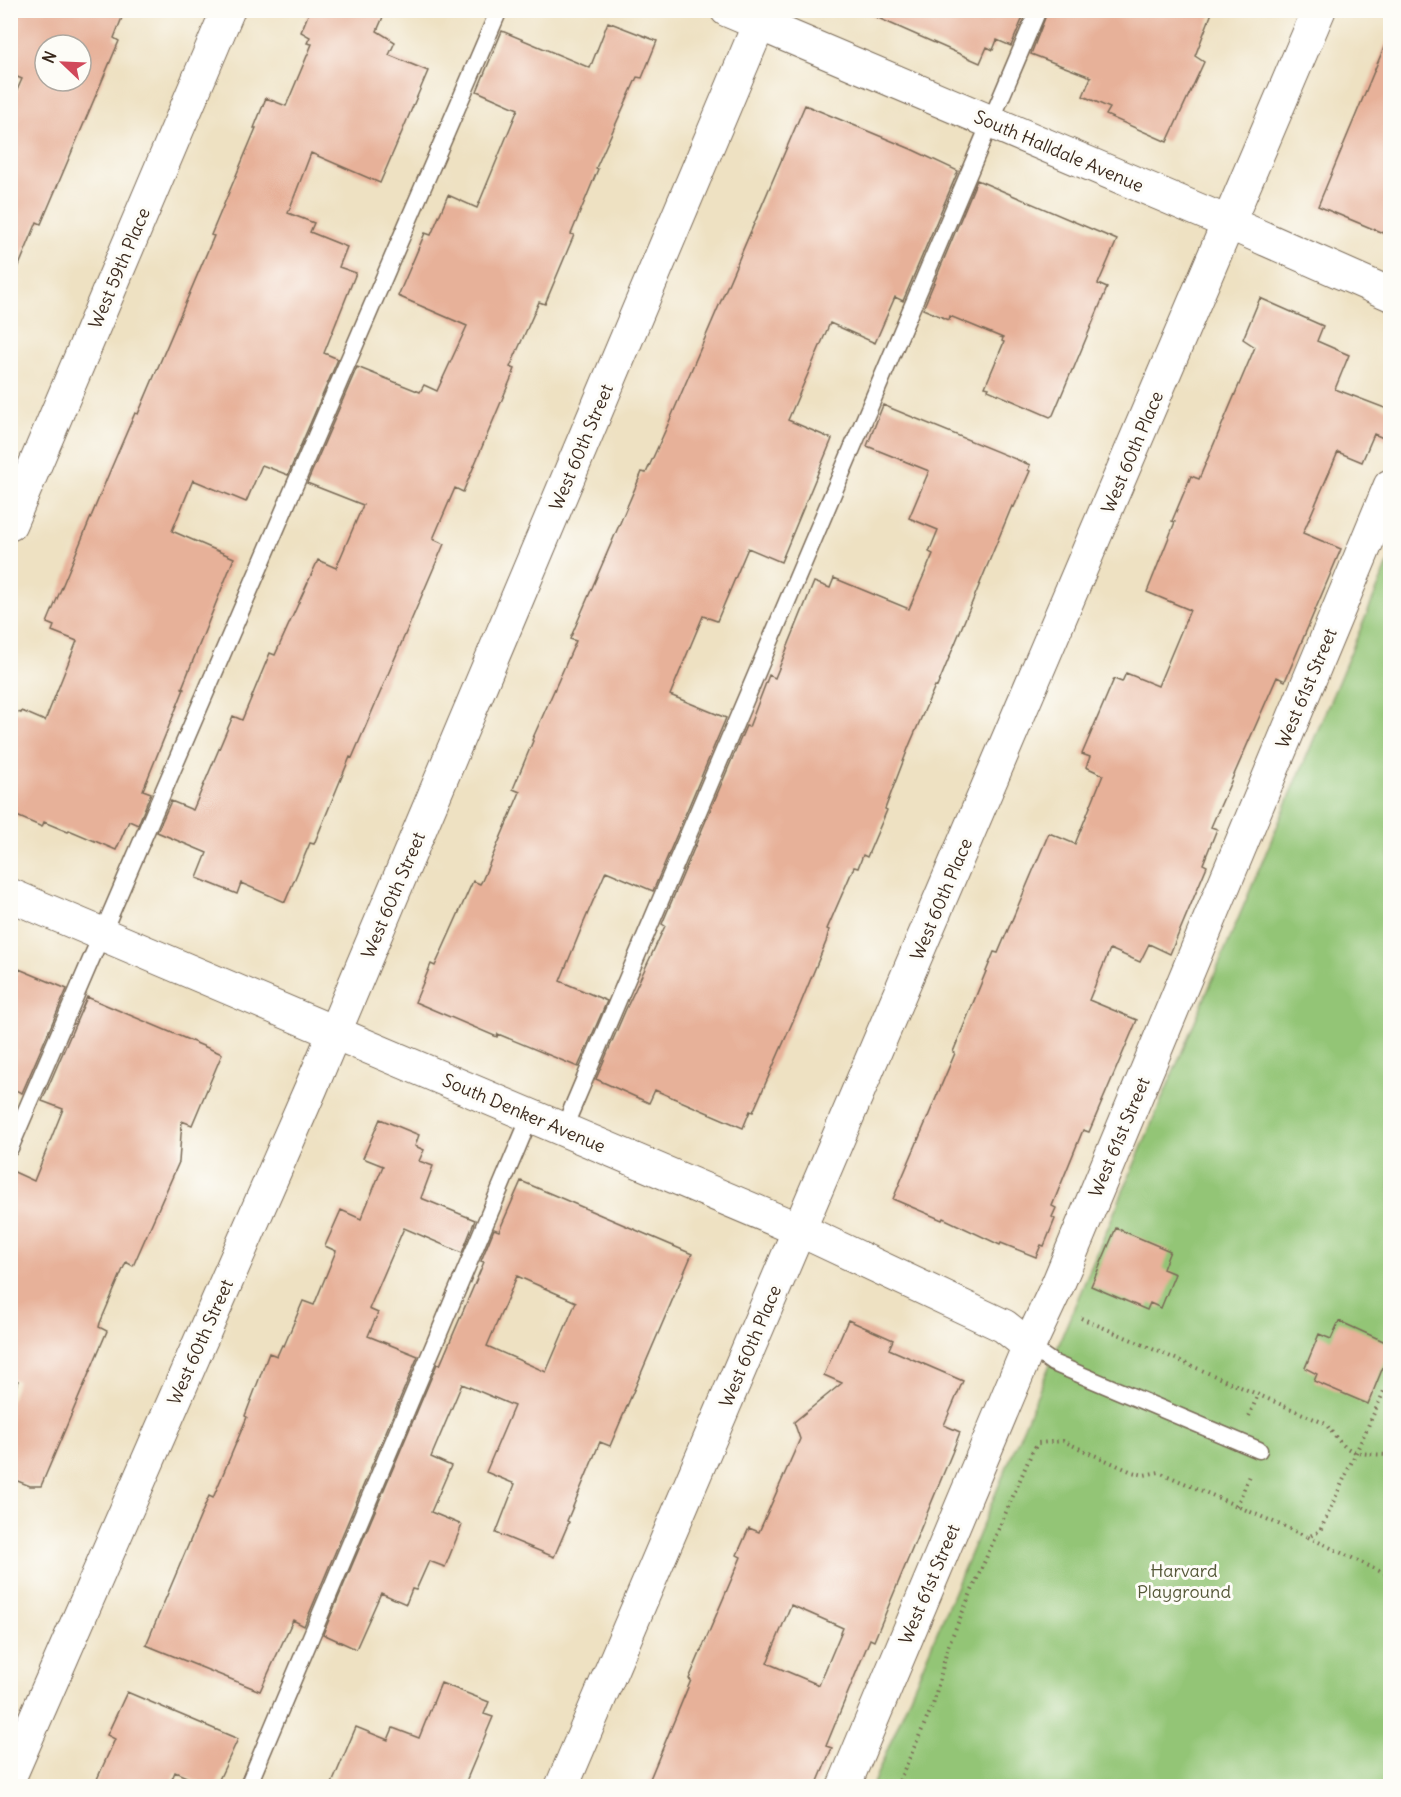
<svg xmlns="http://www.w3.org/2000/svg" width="1401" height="1797" viewBox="0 0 1401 1797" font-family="Delius,sans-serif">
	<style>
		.green { fill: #93c576; stroke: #67784a; stroke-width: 1.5 }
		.building { fill: #e7b199; fill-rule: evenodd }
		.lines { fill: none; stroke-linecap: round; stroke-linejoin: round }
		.service-casing { stroke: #7a6a57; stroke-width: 19 }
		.minor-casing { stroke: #7a6a57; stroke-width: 35 }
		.path { stroke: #7a6a57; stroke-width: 4; stroke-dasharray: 1.5 4.5; stroke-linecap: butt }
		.service { stroke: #fff; stroke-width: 16 }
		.minor { stroke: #fff; stroke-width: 33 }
		.labels { text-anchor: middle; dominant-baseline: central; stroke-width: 6; stroke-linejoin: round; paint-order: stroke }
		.street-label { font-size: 18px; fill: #3b2a1e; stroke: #fdfcf7 }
		.park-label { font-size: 18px; fill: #555838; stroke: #fdfcf7 }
	</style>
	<rect width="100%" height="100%" fill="#fdfcf7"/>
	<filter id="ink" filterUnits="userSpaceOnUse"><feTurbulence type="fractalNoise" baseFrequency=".0167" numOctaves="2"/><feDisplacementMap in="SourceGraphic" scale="12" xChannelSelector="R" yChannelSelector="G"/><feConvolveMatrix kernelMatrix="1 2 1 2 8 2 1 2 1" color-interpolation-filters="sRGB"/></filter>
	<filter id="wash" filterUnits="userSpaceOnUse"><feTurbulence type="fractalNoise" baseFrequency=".008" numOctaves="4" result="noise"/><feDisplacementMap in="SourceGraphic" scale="24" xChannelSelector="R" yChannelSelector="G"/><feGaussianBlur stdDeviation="1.35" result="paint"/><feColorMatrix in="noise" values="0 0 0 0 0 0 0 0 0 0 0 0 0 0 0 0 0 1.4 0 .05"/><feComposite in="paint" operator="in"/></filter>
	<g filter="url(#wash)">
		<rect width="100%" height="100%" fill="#eee1c2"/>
		<!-- green -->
		<path class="green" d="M 1390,559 L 1390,1786 L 872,1786 Z"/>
		<g id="blocks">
			<!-- building -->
			<path class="building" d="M 10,10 L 125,10 L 114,38 L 119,41 L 41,224 L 37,222 L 11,285 L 10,106 L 22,79 L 10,74 ZM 45,45 L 81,45 L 81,81 L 45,81 Z
				M 310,10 L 386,10 L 377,31 L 395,42 L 389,55 L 428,71 L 380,183 L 311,153 L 288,213 L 314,223 L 310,232 L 347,247 L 339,267 L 356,273 L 324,353 L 338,359 L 288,475 L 262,465 L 246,502 L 193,480 L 172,531 L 234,558 L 182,688 L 184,689 L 143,790 L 151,793 L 138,825 L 129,821 L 116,850 L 69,830 L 68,832 L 44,822 L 42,827 L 10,813 L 10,710 L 21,713 L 22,711 L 45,721 L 77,641 L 52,631 L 54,626 L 47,623 L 110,471 L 135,413 L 138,414 L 214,236 L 211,235 L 256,128 L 254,128 L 266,98 L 286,106 L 312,44 L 307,43 L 310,37 L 301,32 Z
				M 860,10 L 1026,10 L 1011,46 L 997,40 L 993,50 L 987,47 L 980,63 Z
				M 1048,10 L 1213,10 L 1195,56 L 1204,62 L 1167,142 L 1106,115 L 1110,108 L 1083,96 L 1091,77 L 1031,54 Z
				M 608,22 L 657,41 L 642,78 L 637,77 L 596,168 L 598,169 L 571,234 L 574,235 L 545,304 L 539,302 L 510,367 L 515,369 L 463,492 L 455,488 L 433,539 L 444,544 L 352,758 L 350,757 L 314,844 L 310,843 L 285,902 L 241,883 L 237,894 L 197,878 L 207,853 L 157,832 L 171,801 L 193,810 L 233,716 L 242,720 L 270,653 L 275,655 L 318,560 L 336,568 L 363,505 L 307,483 L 357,367 L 420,392 L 424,385 L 437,391 L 467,326 L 398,296 L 425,233 L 431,235 L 448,195 L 477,208 L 518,109 L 477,91 L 502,31 L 590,68 Z
				M 1390,33 L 1390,236 L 1318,206 Z
				M 805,105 L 911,149 L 958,171 L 903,301 L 895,297 L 875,343 L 830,323 L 788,420 L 832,439 L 781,562 L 748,548 L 717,621 L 703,616 L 670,695 L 726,718 L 653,891 L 606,871 L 584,922 L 560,981 L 607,1001 L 578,1067 L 498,1034 L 497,1037 L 415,1002 L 431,964 L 435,966 L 473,881 L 480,884 L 482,881 L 520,792 L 513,789 L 533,741 L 532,740 L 576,641 L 570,639 L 642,472 L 646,473 L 666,429 Z
				M 977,180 L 1117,240 L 1098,284 L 1107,288 L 1073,370 L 1072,370 L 1053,415 L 1050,417 L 988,390 L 989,388 L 985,387 L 1004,342 L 1002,341 L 1003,338 L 950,316 L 949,320 L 923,309 Z
				M 1260,298 L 1323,326 L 1317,341 L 1349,355 L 1335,389 L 1390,410 L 1390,441 L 1374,434 L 1362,462 L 1338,452 L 1303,533 L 1341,549 L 1285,681 L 1277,677 L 1211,827 L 1217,829 L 1203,864 L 1207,866 L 1170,954 L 1149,944 L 1140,962 L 1110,949 L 1089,1000 L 1137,1020 L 1089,1132 L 1083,1130 L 1052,1206 L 1056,1208 L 1052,1217 L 1055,1219 L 1044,1246 L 1041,1245 L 1036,1257 L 1001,1243 L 1000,1245 L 943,1218 L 942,1220 L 893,1199 L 955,1053 L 953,1052 L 994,952 L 998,953 L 1049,833 L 1075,844 L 1103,775 L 1086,767 L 1090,757 L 1082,754 L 1114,679 L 1122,682 L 1126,673 L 1158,686 L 1190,610 L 1147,592 L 1175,522 L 1172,521 L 1191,476 L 1199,479 L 1255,347 L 1243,339 Z
				M 883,405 L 1030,465 L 1028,470 L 1030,471 L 1014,507 L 1012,506 L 937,687 L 935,686 L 909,746 L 885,809 L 887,810 L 867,857 L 863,855 L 858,868 L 854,867 L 827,929 L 829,930 L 826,942 L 800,1005 L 753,1112 L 750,1111 L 743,1128 L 655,1090 L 649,1103 L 596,1079 L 626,1009 L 665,926 L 662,924 L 746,726 L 749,727 L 769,675 L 775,678 L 814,582 L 830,588 L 834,578 L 909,609 L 933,554 L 929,552 L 938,530 L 909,518 L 929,471 L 867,446 Z
				M 19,969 L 67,989 L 22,1093 L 10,1088 L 10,971 L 18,974 Z
				M 87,997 L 222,1054 L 192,1125 L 182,1121 L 179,1162 L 133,1266 L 126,1262 L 100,1323 L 99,1327 L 107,1331 L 41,1486 L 30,1486 L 10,1478 L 10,1402 L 18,1381 L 10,1378 L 10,1170 L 34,1181 L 63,1109 L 42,1101 Z
				M 380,1119 L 419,1135 L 415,1146 L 424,1150 L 419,1161 L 433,1166 L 421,1198 L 475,1220 L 462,1253 L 404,1228 L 369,1309 L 378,1313 L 368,1336 L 418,1356 L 304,1626 L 293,1620 L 260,1691 L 146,1645 L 209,1496 L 213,1498 L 247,1417 L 245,1416 L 269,1353 L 277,1356 L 282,1345 L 284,1346 L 303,1301 L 314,1305 L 336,1251 L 325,1246 L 341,1210 L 361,1219 L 383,1166 L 363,1158 Z
				M 521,1181 L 692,1254 L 610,1446 L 600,1442 L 567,1521 L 569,1522 L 554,1557 L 496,1533 L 515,1484 L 486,1472 L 514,1406 L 462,1384 L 431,1457 L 451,1466 L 431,1512 L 462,1525 L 445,1567 L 429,1561 L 416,1590 L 412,1589 L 406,1604 L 381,1593 L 356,1649 L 323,1634 L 437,1364 L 440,1365 L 484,1262 L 481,1261 L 494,1229 L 499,1231 ZM 517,1276 L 576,1302 L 546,1372 L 487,1346 Z
				M 1116,1228 L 1170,1251 L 1163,1269 L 1175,1274 L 1161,1308 L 1150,1303 L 1147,1310 L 1091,1286 Z
				M 848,1320 L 893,1340 L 889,1349 L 963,1381 L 944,1425 L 960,1432 L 952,1453 L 874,1641 L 870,1639 L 826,1746 L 832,1748 L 816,1786 L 647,1786 L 691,1680 L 689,1679 L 741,1557 L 737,1555 L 749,1528 L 759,1532 L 800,1439 L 794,1422 L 842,1383 L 824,1375 ZM 791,1605 L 843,1628 L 819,1685 L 767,1663 Z
				M 1339,1321 L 1390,1344 L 1390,1350 L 1368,1404 L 1314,1381 L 1317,1374 L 1305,1368 L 1319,1334 L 1331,1339 Z
				M 441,1683 L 489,1702 L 484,1714 L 493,1717 L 464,1786 L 331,1786 L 356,1727 L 388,1740 L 393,1728 L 419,1738 Z
				M 127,1692 L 238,1739 L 216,1786 L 207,1786 L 175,1772 L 169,1786 L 94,1786 L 115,1739 L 107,1735 Z"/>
		</g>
	</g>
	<g filter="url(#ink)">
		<use href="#blocks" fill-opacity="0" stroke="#7a6a57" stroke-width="1.5"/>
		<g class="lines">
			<defs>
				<path id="service" d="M 563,1130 L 1038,10
					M 10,1148 L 499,10
					M 1029,1346 L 1053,1363 L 1259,1450
					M 248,1786 L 531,1115"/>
				<path id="minor" d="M 727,10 L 1229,223 L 1390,294
					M 10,524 L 228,10
					M 10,895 L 800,1230 L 1004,1326 L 1029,1346
					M 10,1776 L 311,1088 L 765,10
					M 562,1786 L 1319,10
					M 844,1786 L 1029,1346 L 1058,1284 L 1390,486"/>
			</defs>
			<!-- service casing -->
			<use href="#service" class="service-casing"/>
			<!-- minor casing -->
			<use href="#minor" class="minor-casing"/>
			<!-- path -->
			<path class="path" d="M 1081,1318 L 1326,1424 C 1348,1456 1353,1453 1390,1455
				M 1249,1416 L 1258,1395
				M 1237,1506 L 1250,1473
				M 1308,1537 L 1390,1576
				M 897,1786 L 933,1705 L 948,1646 L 1032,1452 L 1038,1443 L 1063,1441 L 1132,1472 L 1144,1475 L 1159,1472 L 1308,1537 L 1320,1531 L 1390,1378"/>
			<!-- service -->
			<use href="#service" class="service"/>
			<!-- minor -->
			<use href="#minor" class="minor"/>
		</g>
	</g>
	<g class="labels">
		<!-- street labels -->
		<g class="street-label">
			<text transform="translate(1059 151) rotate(23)">South Halldale Avenue</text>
			<text transform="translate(119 268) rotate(-67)">West 59th Place</text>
			<text transform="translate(581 447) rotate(-67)">West 60th Street</text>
			<text transform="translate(1132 452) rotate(-67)">West 60th Place</text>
			<text transform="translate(1306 688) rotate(-67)">West 61st Street</text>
			<text transform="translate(393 895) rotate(-67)">West 60th Street</text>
			<text transform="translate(941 899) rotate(-67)">West 60th Place</text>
			<text transform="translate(524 1113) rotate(23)">South Denker Avenue</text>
			<text transform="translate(1119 1137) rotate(-67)">West 61st Street</text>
			<text transform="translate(200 1342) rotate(-66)">West 60th Street</text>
			<text transform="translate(750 1346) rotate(-67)">West 60th Place</text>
			<text transform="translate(929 1584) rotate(-67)">West 61st Street</text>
		</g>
		<!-- park labels -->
		<g class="park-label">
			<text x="1184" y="1570">Harvard<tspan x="1184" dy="21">Playground</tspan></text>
		</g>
	</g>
	<!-- margin -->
	<rect width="1401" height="1797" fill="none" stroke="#fdfcf7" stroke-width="36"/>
	<!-- north arrow -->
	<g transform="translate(63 63) rotate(293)"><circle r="28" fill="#fdfcf7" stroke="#afa8a0" stroke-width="1.5"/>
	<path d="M0-4.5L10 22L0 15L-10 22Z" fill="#d1495b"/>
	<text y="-9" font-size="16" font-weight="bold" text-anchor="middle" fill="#3b2a1e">N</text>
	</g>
</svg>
